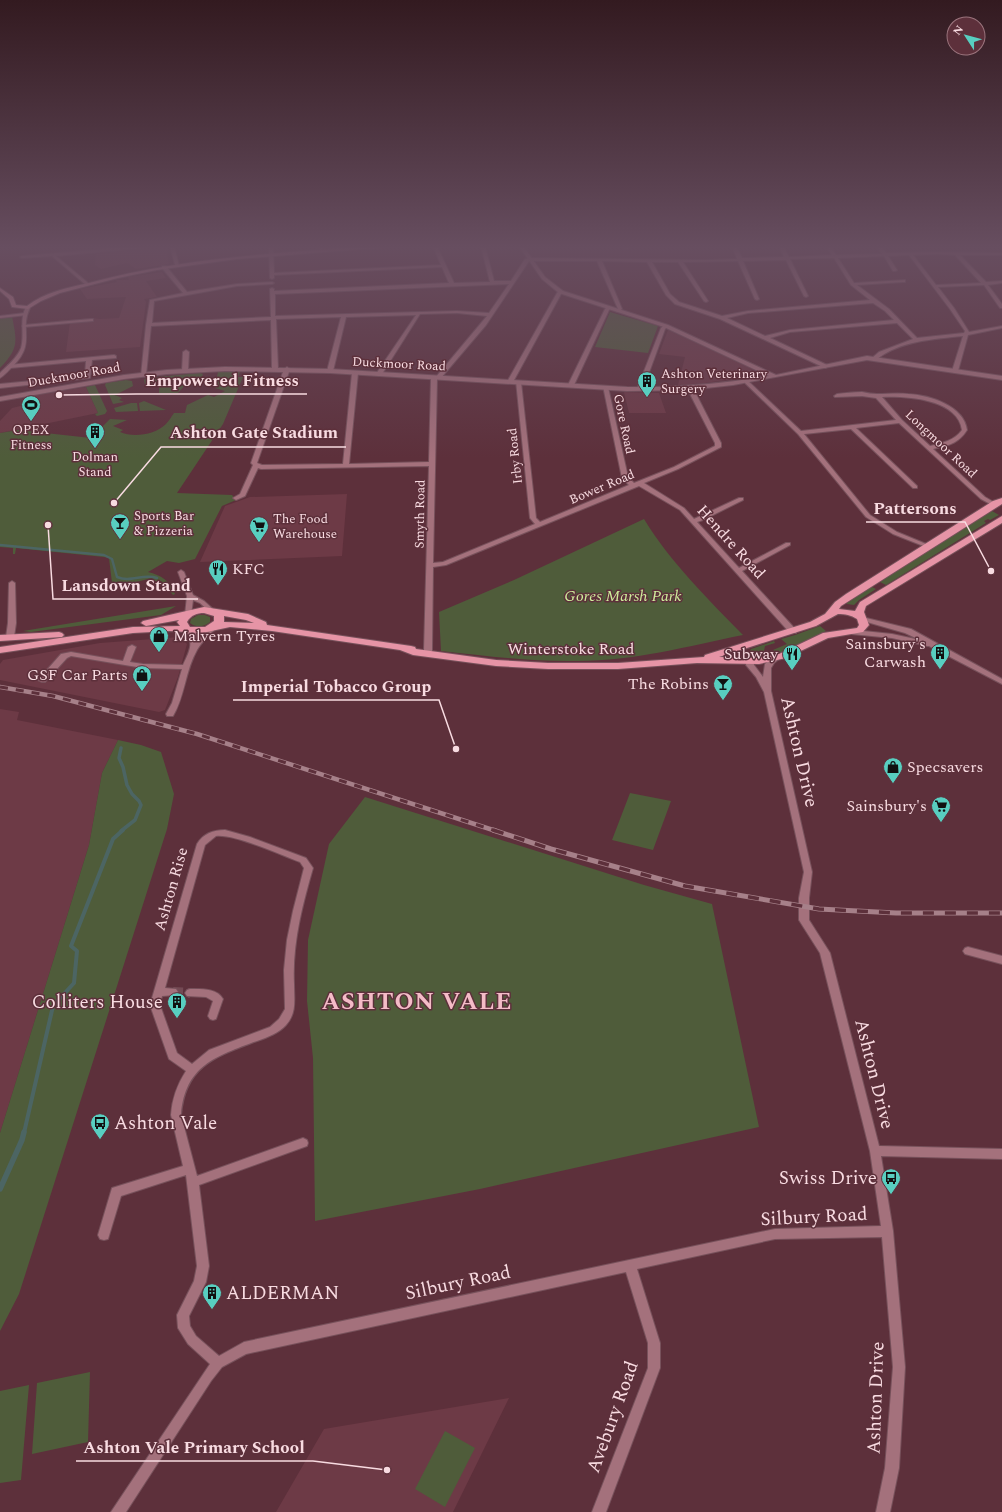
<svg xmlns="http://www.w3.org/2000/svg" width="1002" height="1512" viewBox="0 0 1002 1512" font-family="Spectral,serif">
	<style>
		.built { fill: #6d3a46 }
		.green { fill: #4f5c3a }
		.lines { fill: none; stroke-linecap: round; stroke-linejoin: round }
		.stream-far3 { stroke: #4c6563; stroke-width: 2.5 }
		.stream-far2 { stroke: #4c6563; stroke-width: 3.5 }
		.stream-far1 { stroke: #4c6563; stroke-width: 4 }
		.stream { stroke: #4c6563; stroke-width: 5.5 }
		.minor-tunnel { stroke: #744a54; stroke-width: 10; stroke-dasharray: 10 5; stroke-linecap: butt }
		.minor-casing { stroke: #77515b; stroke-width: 2 }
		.tertiary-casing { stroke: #77515b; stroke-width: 2 }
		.secondary-casing { stroke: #77515b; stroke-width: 2 }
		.trunk-casing { stroke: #77515b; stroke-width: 2 }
		.minor { fill: #a4717c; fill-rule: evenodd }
		.tertiary { fill: #a4717c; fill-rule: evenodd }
		.secondary { fill: #bd7e8c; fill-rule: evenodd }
		.trunk { fill: #e694a6; fill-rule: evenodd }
		.rail-far1-casing { stroke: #a68089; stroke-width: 4.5 }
		.rail-casing { stroke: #a68089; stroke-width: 5 }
		.rail-far1 { stroke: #5d303b; stroke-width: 3; stroke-dasharray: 8; stroke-linecap: butt }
		.rail { stroke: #5d303b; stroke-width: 3.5; stroke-dasharray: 11; stroke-linecap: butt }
		.labels { text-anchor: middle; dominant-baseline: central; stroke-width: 3; stroke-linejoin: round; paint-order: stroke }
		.far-street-label { font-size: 13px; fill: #f8dbe1; stroke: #5d303b }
		.far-poi-label { font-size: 13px; fill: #f8dbe1; stroke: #5d303b; text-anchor: start }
		.street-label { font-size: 16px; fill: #f8dbe1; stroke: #5d303b }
		.poi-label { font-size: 16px; fill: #f8dbe1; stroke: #5d303b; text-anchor: end }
		.park-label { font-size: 16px; font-style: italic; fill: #ceed9b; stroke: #5d303b }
		.near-street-label { font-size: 19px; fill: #f8dbe1; stroke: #5d303b }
		.near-poi-label { font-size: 19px; fill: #f8dbe1; stroke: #5d303b; text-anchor: end }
		.near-district-label { font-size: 24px; font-weight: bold; letter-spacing: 1px; fill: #f4bbc7; stroke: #5d303b }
		.leader { fill: none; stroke: #f8dbe1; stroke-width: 1.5 }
		.callout-dot { fill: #f8dbe1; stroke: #5d303b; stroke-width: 1.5 }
		.callout-label { font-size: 17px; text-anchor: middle; font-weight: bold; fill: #f8dbe1; stroke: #5d303b; stroke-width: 3; stroke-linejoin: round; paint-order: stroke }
	</style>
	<rect width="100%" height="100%" fill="#5d303b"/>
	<!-- built -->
	<path class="built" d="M 166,247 L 169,264 L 136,269 L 127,263 L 101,269 L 95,265 L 96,254 Z
		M 162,272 L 166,278 L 146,281 L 157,297 L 144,299 L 146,302 L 140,347 L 66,352 L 70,322 L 54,324 L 55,321 L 92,318 L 100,319 L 119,318 L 126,297 L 87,299 L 80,289 L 117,282 L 116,280 L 129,280 L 128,277 Z
		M 668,330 L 753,369 L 757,372 L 756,375 L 753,376 L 705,383 L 678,385 L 685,357 L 659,354 Z
		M 86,387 L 98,413 L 0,433 L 0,421 L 12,408 L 33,403 L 31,396 Z
		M 624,392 L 659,393 L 666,413 L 629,413 Z
		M 347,494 L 342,556 L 200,562 L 225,506 L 250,497 Z
		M 180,637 L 187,644 L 178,677 L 165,710 L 159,712 L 0,680 L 0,664 L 3,660 L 100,643 Z
		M 0,709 L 19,712 L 17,720 L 118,740 L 102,773 L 89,845 L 0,1133 Z
		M 509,1398 L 453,1512 L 276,1512 L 324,1429 Z"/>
	<!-- green -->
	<path class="green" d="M 610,312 L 658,326 L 648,353 L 595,347 Z
		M 12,316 C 17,342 19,348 0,368 L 0,318 Z
		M 218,372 L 240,372 L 238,377 L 243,377 L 223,424 L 177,493 L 232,495 L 236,500 L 222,506 L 195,559 L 179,563 L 167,561 L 148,572 C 161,575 170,581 175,594 L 173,595 L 161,581 L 155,581 L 152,578 L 132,583 L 112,583 L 109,558 L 104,557 L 16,548 L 15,554 L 13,554 L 13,548 L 0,547 L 0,433 L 18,430 L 91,438 L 110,419 L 127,420 L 113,426 L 123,430 L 120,432 C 133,438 155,435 166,424 C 169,421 171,417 174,413 L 185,413 L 187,405 L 208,395 L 214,397 L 225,391 L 215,388 L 217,386 L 215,385 Z
		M 200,373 L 203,374 L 201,379 L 145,384 L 144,380 L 146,378 Z
		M 126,380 L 132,381 L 133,386 L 115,395 L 122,398 L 119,400 L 124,402 L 113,404 L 105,385 L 106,383 Z
		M 186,384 L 178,393 L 159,393 L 159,386 Z
		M 95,385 L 107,411 L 105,414 L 97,416 L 95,414 L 98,413 L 86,387 Z
		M 144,401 L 166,410 L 140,411 L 139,403 Z
		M 131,403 L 137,403 L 138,411 L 116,412 L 114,408 Z
		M 992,511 L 999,515 L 990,520 L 988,519 L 984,521 L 986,523 L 886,585 L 878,581 Z
		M 644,519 C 671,563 708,599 743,635 C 689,646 633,661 578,661 C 532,662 487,656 441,651 L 439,612 L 514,580 Z
		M 870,586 L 876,589 L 859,600 L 854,605 L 847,604 L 847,601 Z
		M 176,606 L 161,615 L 31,632 L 23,631 Z
		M 198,615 L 205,615 L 210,617 L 210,622 C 204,627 196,628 190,623 L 191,619 Z
		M 820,626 L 826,631 L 777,654 L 773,650 L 787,644 L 781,639 L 795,635 Z
		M 774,641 L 775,643 L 765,646 L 764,651 L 769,655 L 754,656 L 749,653 L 751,649 Z
		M 118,740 L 141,745 L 161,752 L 174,794 L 167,829 L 19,1294 L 0,1331 L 0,1133 L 89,845 L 102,773 Z
		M 630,793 L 671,801 L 653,850 L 612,840 Z
		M 365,797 L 644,885 L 712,904 L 759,1127 L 480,1189 L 315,1221 L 313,1058 L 307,1001 L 308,940 L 329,844 Z
		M 90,1372 L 88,1442 L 32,1454 L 37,1383 Z
		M 29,1385 L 21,1480 L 0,1483 L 0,1391 Z
		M 445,1431 L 475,1448 L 445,1507 L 415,1489 Z"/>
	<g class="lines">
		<!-- stream-far3 -->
		<path class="stream-far3" d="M 0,545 L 104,555 L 112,559 L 117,577 C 131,583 143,573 157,578"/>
		<!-- stream-far2 -->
		<path class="stream-far2" d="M 121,748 L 119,758 L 123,767 L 127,785 L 132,794 L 139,801 L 141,805 L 135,820 L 121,831"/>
		<!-- stream-far1 -->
		<path class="stream-far1" d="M 24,1133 L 53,1006 L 74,983 L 77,951 L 71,946 L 113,839 L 123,830"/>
		<!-- stream -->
		<path class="stream" d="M 0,1189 L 22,1140 L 24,1132"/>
		<!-- minor-tunnel -->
		<path class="minor-tunnel" d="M 173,992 L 190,993"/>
		<defs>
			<path id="minor" d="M 139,246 L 163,246 L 56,256 L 88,283 L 88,285 L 86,285 L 52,256 L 22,258 L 20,257 L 22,256 Z
				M 170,246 L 174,246 L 179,266 L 175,265 Z
				M 269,246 L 273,246 L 274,273 L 441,265 L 433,246 L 437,246 L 454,283 L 490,282 L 481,246 L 485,246 L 494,281 L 511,281 L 525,259 L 530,258 L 706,260 L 737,259 L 732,246 L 736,246 L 742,258 L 784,257 L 779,246 L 783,246 L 789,257 L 832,255 L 826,246 L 830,246 L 836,255 L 882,254 L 877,246 L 881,246 L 886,253 L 938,252 L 1002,253 L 1002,255 L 960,255 L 986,282 L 1002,281 L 1002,283 L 988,285 L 1002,304 L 1002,308 L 1000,308 L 984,285 L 938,287 L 954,308 L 969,332 L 1002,326 L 1002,328 L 968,335 L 958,371 L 955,373 L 952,371 L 963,336 C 935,339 898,341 876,360 L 872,360 L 872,358 L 879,352 L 913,339 L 897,323 L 790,332 L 770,338 L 827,365 L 827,367 L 825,368 L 720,319 L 675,304 L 666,295 L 647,262 L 602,261 L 622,309 L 618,312 L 616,311 L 618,309 L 597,261 L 529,261 L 486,325 L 440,379 L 437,379 L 433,563 L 443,562 L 535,524 L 530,518 L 516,381 L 521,382 L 536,518 L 540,522 L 629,485 L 622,478 L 603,386 L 608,387 L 628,477 L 634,483 L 674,467 L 715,446 L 715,443 L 687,388 L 690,386 L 693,388 L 721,443 L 721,447 L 678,469 L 644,483 L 684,508 L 694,519 L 739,498 L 743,498 L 743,500 L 703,520 L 697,522 L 739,568 L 786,543 L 790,543 L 790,545 L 742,571 L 797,631 L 796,633 L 790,633 L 680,510 L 639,486 L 446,565 L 433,567 L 432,651 L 428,653 L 424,651 L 429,466 L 261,469 L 258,468 L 245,496 L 236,500 L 233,498 L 240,494 L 253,465 L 251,463 L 284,369 L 287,367 L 290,369 L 257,463 L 262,465 L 343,464 L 352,373 L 355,371 L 358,373 L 349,464 L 429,462 L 431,378 L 434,376 L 436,377 L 487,316 L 457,313 L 420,314 L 382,374 L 379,376 L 376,374 L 416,315 L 346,317 L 333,371 L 330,373 L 327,371 L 341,317 L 276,319 L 278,369 L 275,371 L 272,369 L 271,320 L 151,326 L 146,375 L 141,376 L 146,325 L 150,300 L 183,293 L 162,268 L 162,266 L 166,266 L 187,292 L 237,284 L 272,282 L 274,283 L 272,284 L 237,286 L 154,301 L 152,323 L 271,317 L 270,289 L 272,288 L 274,289 L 274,291 L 449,283 L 442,267 L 274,275 L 274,278 L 272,279 L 270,278 ZM 938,254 L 955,255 L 981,283 L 936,285 L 913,255 ZM 909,255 L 950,309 L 965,331 L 964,333 L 917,338 L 889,309 L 857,285 L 903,282 L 905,282 L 905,280 L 854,283 L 838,258 L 884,256 L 893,271 L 895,271 L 897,270 L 888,256 ZM 834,258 L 851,285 L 870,300 L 748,311 L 722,316 L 679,302 L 670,294 L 652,262 L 678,262 L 704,301 L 706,302 L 708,301 L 683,262 L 738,261 L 755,299 L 757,300 L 759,299 L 743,261 L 786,260 L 804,296 L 806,297 L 808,296 L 790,259 ZM 509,284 L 489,313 L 457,311 L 275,316 L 275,294 ZM 873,303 L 885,311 L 894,320 L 790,330 L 765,336 L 727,318 L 748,313 Z
				M 319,246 L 323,246 L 323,252 L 319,251 Z
				M 587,246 L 591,246 L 591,247 L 589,248 Z
				M 625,246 L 629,246 L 629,248 L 625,249 Z
				M 559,291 L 563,292 L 561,294 L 513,382 L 508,383 L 507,382 L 557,293 Z
				M 607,307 L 611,308 L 609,310 L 574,385 L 569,386 L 568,385 L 605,309 Z
				M 25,313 L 27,313 L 27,315 L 0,318 L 0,316 Z
				M 91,319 L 93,319 L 93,321 L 24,327 L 22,326 L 24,325 Z
				M 664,325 L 668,326 L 665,329 L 643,389 L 638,390 L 637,389 L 661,328 Z
				M 186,350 L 189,352 L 188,371 L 185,373 L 182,371 L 183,352 Z
				M 114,355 L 116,356 L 116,358 L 92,360 L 90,378 L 0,388 L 0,384 L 85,376 L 86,361 L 10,368 L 8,367 L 8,365 Z
				M 747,380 L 801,431 L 896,420 L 876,398 L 862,396 L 835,397 L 834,396 L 837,394 C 845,393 854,392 862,392 C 867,393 872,394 877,394 C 888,394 898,393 908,394 C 930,395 964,406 967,430 C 958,444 949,445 933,449 L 985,497 L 997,504 L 994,506 L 981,499 L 899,423 L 856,428 L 917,486 L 917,488 L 913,488 L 851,429 L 804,434 L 870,515 L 897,532 L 931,546 L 930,547 L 926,547 L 893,534 L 866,517 L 798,434 L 745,383 L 745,381 ZM 882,397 C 906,396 958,399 962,430 C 954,441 942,443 930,446 L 902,420 Z
				M 181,570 L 184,572 L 193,595 L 204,601 L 214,610 L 215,611 L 214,612 L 210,612 L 200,603 L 193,600 L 191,615 L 190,616 L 186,616 L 185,615 L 187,596 L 178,572 Z
				M 12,581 L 15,583 L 16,623 L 14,637 L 10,639 L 6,637 L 8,623 L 9,583 Z
				M 862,617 L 911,629 L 1002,679 L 1002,684 L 929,646 L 927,646 L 892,638 L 851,634 L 850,632 L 854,630 L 892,634 L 920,640 L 905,633 L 860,620 L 858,619 Z
				M 214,624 L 218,626 C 211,634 202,641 197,650 C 185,671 185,696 173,716 L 167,716 L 166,714 L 172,703 L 182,669 L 143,668 L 71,656 L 67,658 L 45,682 L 42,682 L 38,680 L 61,654 L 71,652 L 123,661 L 128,647 L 132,645 L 136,647 L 130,662 L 143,664 L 183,665 C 189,652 195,643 185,630 L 186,628 L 192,628 L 198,636 L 198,640 L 212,625 Z
				M 773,656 L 779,656 L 780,658 L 774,663 L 771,668 L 771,691 L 812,872 L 809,898 L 809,920 L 830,953 L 879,1146 L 1002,1149 L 1002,1159 L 881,1156 L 893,1231 L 905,1367 L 899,1468 L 890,1512 L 876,1512 L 885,1468 L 893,1367 L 882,1237 L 775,1239 L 637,1269 L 660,1343 L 660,1368 L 606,1512 L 592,1512 L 648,1368 L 648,1343 L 626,1272 L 246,1354 L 222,1367 L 211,1381 L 126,1512 L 111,1512 L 210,1364 L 188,1344 L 178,1328 L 177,1315 L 194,1281 L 197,1266 L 186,1175 L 121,1196 L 108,1239 L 104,1240 L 100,1239 L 98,1235 L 112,1188 L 183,1166 L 171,1115 C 172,1099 177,1085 186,1071 L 169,1059 L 150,1005 L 197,844 C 203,834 213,830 225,830 L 250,837 L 306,858 L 313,868 C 302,906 292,945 294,984 C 294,999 297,1013 286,1025 C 279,1033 268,1037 257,1041 C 217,1056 185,1065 181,1115 L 197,1176 L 303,1138 L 307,1140 L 308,1143 L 307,1146 L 199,1185 L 209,1266 L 206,1282 L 189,1316 L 190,1326 L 196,1336 L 219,1356 L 244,1342 L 775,1229 L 881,1226 L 870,1151 L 820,953 L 799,920 L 799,898 L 804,872 L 764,692 L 756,677 L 746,665 L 747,658 L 753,658 L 754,665 L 763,677 L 765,664 ZM 216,836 C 235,834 281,855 300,862 L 304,868 L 293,911 L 287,940 L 284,970 L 285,1009 L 279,1019 L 270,1027 L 209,1050 L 192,1064 L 177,1053 L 160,1005 L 162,996 L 176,995 L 178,992 L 176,989 L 165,988 L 205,845 Z
				M 968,947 L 1002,956 L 1002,964 L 965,954 L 963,951 L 965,948 Z
				M 190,989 C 201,989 217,988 223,999 L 216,1019 L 213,1020 L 210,1019 L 208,1016 L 213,1001 L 206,997 L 187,996 L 185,993 L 187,990 Z"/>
			<path id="tertiary" d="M 519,246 L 523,246 L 545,277 L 563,291 L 668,325 L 776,375 L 867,356 L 1002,376 L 1002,380 L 867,360 L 733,385 L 688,390 L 627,391 L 330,373 L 225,371 L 167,374 L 124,379 L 0,401 L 0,397 L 124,375 L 167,370 L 225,367 L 330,369 L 627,387 C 675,388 722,384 769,376 L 664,327 L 559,293 L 542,279 Z
				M 26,307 L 30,308 C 19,330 36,342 14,365 C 10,369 5,375 0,378 L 0,373 C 7,366 17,358 21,348 C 25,334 19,320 26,307 Z"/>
			<path id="secondary" d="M 373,246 L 401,246 L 237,259 L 157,270 L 118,278 L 60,293 L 41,301 L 28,309 L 12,307 L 9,299 L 0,291 L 0,288 L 13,297 L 16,305 L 27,306 C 45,292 67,288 89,283 C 182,258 277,253 373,246 Z"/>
			<path id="trunk" d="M 1002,498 L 1002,504 L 841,606 L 839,609 L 855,611 L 860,602 L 1002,516 L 1002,523 L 866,606 L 864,612 L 869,625 L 863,632 L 828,638 L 786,658 L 759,664 L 697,663 L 618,669 L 548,669 L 496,666 L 413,655 L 400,650 L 272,631 L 230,627 L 202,633 L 170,631 L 133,633 L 0,653 L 0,647 L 133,627 L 180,626 L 177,622 L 179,620 L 146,626 L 141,623 L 143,621 L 204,607 L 248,614 L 266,622 L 267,625 L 411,646 L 415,647 L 416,649 L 496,660 L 548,663 L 618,663 L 704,657 L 705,655 L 810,622 L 825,614 L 835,602 L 846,594 L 993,501 ZM 204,613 L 214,616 L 214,621 L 205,627 L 190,627 L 187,622 C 191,615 197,613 204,613 ZM 838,614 C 845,614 851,615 857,619 L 859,625 L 857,628 L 823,633 L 779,654 L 759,658 L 719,657 L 816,626 ZM 224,616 L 246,620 L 254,623 L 224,622 Z
				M 59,632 L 62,633 L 64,635 L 62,637 L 0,641 L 0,635 Z"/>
		</defs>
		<!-- minor casing -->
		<use href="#minor" class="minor-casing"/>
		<!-- tertiary casing -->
		<use href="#tertiary" class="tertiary-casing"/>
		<!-- secondary casing -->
		<use href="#secondary" class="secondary-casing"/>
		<!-- trunk casing -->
		<use href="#trunk" class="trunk-casing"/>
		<!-- minor -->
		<use href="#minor" class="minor"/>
		<!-- tertiary -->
		<use href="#tertiary" class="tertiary"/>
		<!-- secondary -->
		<use href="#secondary" class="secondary"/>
		<!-- trunk -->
		<use href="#trunk" class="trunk"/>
		<defs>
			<path id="rail-far1" d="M 0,687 L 53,696 L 197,734 L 496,831"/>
			<path id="rail" d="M 493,830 L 551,849 L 685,886 L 819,909 L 896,913 L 1002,913"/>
		</defs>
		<!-- rail-far1 casing -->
		<use href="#rail-far1" class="rail-far1-casing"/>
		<!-- rail casing -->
		<use href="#rail" class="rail-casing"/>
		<!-- rail-far1 -->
		<use href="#rail-far1" class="rail-far1"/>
		<!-- rail -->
		<use href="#rail" class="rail"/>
	</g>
	<!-- sky -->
	<linearGradient id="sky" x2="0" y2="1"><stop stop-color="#331a20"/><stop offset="0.54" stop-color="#674e60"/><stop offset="1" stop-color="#674e60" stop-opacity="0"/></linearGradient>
	<rect width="1002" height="458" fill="url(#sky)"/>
	<!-- icons -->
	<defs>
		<symbol id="building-pin" viewBox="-11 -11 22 30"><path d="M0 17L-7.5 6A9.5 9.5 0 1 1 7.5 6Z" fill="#58cec0" stroke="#5d303b"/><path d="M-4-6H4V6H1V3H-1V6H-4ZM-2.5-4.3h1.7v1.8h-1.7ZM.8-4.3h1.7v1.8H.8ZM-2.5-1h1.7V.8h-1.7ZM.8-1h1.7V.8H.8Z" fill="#111"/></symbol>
		<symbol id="stadium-pin" viewBox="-11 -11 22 30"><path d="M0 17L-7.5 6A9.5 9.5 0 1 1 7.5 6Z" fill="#58cec0" stroke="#5d303b"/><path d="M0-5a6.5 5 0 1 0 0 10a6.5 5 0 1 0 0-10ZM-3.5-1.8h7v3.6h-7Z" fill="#111"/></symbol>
		<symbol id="bar-pin" viewBox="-11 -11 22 30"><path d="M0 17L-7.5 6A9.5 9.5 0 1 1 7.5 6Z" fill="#58cec0" stroke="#5d303b"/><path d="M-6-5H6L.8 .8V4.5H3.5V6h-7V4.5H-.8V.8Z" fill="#111"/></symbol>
		<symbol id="supermarket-pin" viewBox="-11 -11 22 30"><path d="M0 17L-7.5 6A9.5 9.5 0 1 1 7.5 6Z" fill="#58cec0" stroke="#5d303b"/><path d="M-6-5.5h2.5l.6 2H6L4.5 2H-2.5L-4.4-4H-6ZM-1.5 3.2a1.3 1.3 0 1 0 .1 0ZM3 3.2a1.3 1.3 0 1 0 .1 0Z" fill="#111"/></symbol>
		<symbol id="restaurant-pin" viewBox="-11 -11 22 30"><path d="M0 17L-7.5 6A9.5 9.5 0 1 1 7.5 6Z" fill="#58cec0" stroke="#5d303b"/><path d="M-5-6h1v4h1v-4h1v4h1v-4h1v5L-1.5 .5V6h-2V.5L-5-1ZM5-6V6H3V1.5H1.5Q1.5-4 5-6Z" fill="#111"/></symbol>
		<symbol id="shop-pin" viewBox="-11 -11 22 30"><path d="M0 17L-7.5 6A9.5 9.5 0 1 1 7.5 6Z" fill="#58cec0" stroke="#5d303b"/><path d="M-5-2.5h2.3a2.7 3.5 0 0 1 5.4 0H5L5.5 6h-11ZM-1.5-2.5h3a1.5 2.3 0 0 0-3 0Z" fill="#111"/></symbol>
		<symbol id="bus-pin" viewBox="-11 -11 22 30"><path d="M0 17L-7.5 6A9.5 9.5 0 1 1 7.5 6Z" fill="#58cec0" stroke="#5d303b"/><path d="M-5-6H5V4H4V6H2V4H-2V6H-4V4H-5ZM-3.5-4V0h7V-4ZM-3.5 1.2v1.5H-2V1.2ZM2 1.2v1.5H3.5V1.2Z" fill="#111"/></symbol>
	</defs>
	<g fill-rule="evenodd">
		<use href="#building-pin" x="636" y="370" width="22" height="30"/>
		<use href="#stadium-pin" x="20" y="394" width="22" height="30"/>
		<use href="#building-pin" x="84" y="421" width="22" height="30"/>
		<use href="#bar-pin" x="109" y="512" width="22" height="30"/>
		<use href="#supermarket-pin" x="248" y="515" width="22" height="30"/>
		<use href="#restaurant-pin" x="207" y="558" width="22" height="30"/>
		<use href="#shop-pin" x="148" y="625" width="22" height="30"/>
		<use href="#building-pin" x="929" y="642" width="22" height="30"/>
		<use href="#restaurant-pin" x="781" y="643" width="22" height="30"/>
		<use href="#shop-pin" x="131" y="664" width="22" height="30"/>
		<use href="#bar-pin" x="712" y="673" width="22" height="30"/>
		<use href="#shop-pin" x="882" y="756" width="22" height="30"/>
		<use href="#supermarket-pin" x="930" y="795" width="22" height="30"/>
		<use href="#building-pin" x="166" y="991" width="22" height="30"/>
		<use href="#bus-pin" x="89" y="1112" width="22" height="30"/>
		<use href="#bus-pin" x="880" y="1167" width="22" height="30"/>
		<use href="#building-pin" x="201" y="1282" width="22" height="30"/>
	</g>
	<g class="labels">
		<!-- far-street labels -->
		<g class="far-street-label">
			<text transform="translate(399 364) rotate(3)">Duckmoor Road</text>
			<text transform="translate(74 375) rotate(-10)">Duckmoor Road</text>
			<text transform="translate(624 424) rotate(78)">Gore Road</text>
			<text transform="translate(941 444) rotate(43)">Longmoor Road</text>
			<text transform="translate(515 456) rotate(-96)">Irby Road</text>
			<text transform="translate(602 487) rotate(-23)">Bower Road</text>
			<text transform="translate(420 514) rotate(-89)">Smyth Road</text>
		</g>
		<!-- far-poi labels -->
		<g class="far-poi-label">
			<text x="661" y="374">Ashton Veterinary<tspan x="661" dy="15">Surgery</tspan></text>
			<text x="31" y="430" text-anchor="middle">OPEX<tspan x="31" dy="15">Fitness</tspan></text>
			<text x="95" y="457" text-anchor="middle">Dolman<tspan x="95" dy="15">Stand</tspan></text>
			<text x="134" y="516">Sports Bar<tspan x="134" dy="15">&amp; Pizzeria</tspan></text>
			<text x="273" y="519">The Food<tspan x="273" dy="15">Warehouse</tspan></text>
		</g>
		<!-- street labels -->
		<g class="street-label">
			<text transform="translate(731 542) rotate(48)">Hendre Road</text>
			<text x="571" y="649">Winterstoke Road</text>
			<text transform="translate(171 889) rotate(-74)">Ashton Rise</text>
		</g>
		<!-- poi labels -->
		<g class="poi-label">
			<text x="232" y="569" text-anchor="start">KFC</text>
			<text x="173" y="636" text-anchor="start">Malvern Tyres</text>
			<text x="926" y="644">Sainsbury's<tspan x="926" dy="18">Carwash</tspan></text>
			<text x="778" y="654">Subway</text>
			<text x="128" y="675">GSF Car Parts</text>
			<text x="709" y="684">The Robins</text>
			<text x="907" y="767" text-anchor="start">Specsavers</text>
			<text x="927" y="806">Sainsbury's</text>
		</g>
		<!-- park labels -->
		<g class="park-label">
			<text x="623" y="596">Gores Marsh Park</text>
		</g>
		<!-- near-street labels -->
		<g class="near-street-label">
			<text transform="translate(799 752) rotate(77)">Ashton Drive</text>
			<text transform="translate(874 1074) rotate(76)">Ashton Drive</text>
			<text transform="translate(814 1217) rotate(-3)">Silbury Road</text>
			<text transform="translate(458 1283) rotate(-12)">Silbury Road</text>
			<text transform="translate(876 1398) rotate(-88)">Ashton Drive</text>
			<text transform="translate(613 1417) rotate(-70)">Avebury Road</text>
		</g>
		<!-- near-poi labels -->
		<g class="near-poi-label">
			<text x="163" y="1002">Colliters House</text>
			<text x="114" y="1123" text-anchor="start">Ashton Vale</text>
			<text x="877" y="1178">Swiss Drive</text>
			<text x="226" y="1293" text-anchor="start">ALDERMAN</text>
		</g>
		<!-- near-district labels -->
		<g class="near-district-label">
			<text x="417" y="1002">ASHTON VALE</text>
		</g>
	</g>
	<!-- callouts -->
	<path class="leader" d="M59 395L137 394H307M114 503L161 447H346M991 571L965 522H866M48 525L53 599H198M456 749L439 700H233M387 1470L313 1461H76"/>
	<g class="callout-dot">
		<circle cx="59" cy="395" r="4"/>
		<circle cx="114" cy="503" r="4"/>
		<circle cx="991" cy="571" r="4"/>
		<circle cx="48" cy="525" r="4"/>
		<circle cx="456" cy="749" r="4"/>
		<circle cx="387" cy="1470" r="4"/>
	</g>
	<g class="callout-label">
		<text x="222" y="386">Empowered Fitness</text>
		<text x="254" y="438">Ashton Gate Stadium</text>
		<text x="915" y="514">Pattersons</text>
		<text x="126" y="591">Lansdown Stand</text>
		<text x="336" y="692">Imperial Tobacco Group</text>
		<text x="194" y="1453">Ashton Vale Primary School</text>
	</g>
	<!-- north arrow -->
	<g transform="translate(966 36) rotate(306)"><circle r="19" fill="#5d303b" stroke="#9b747d"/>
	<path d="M0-3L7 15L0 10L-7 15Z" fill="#58cec0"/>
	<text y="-6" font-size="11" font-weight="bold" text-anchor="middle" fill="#f8dbe1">N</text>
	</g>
</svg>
